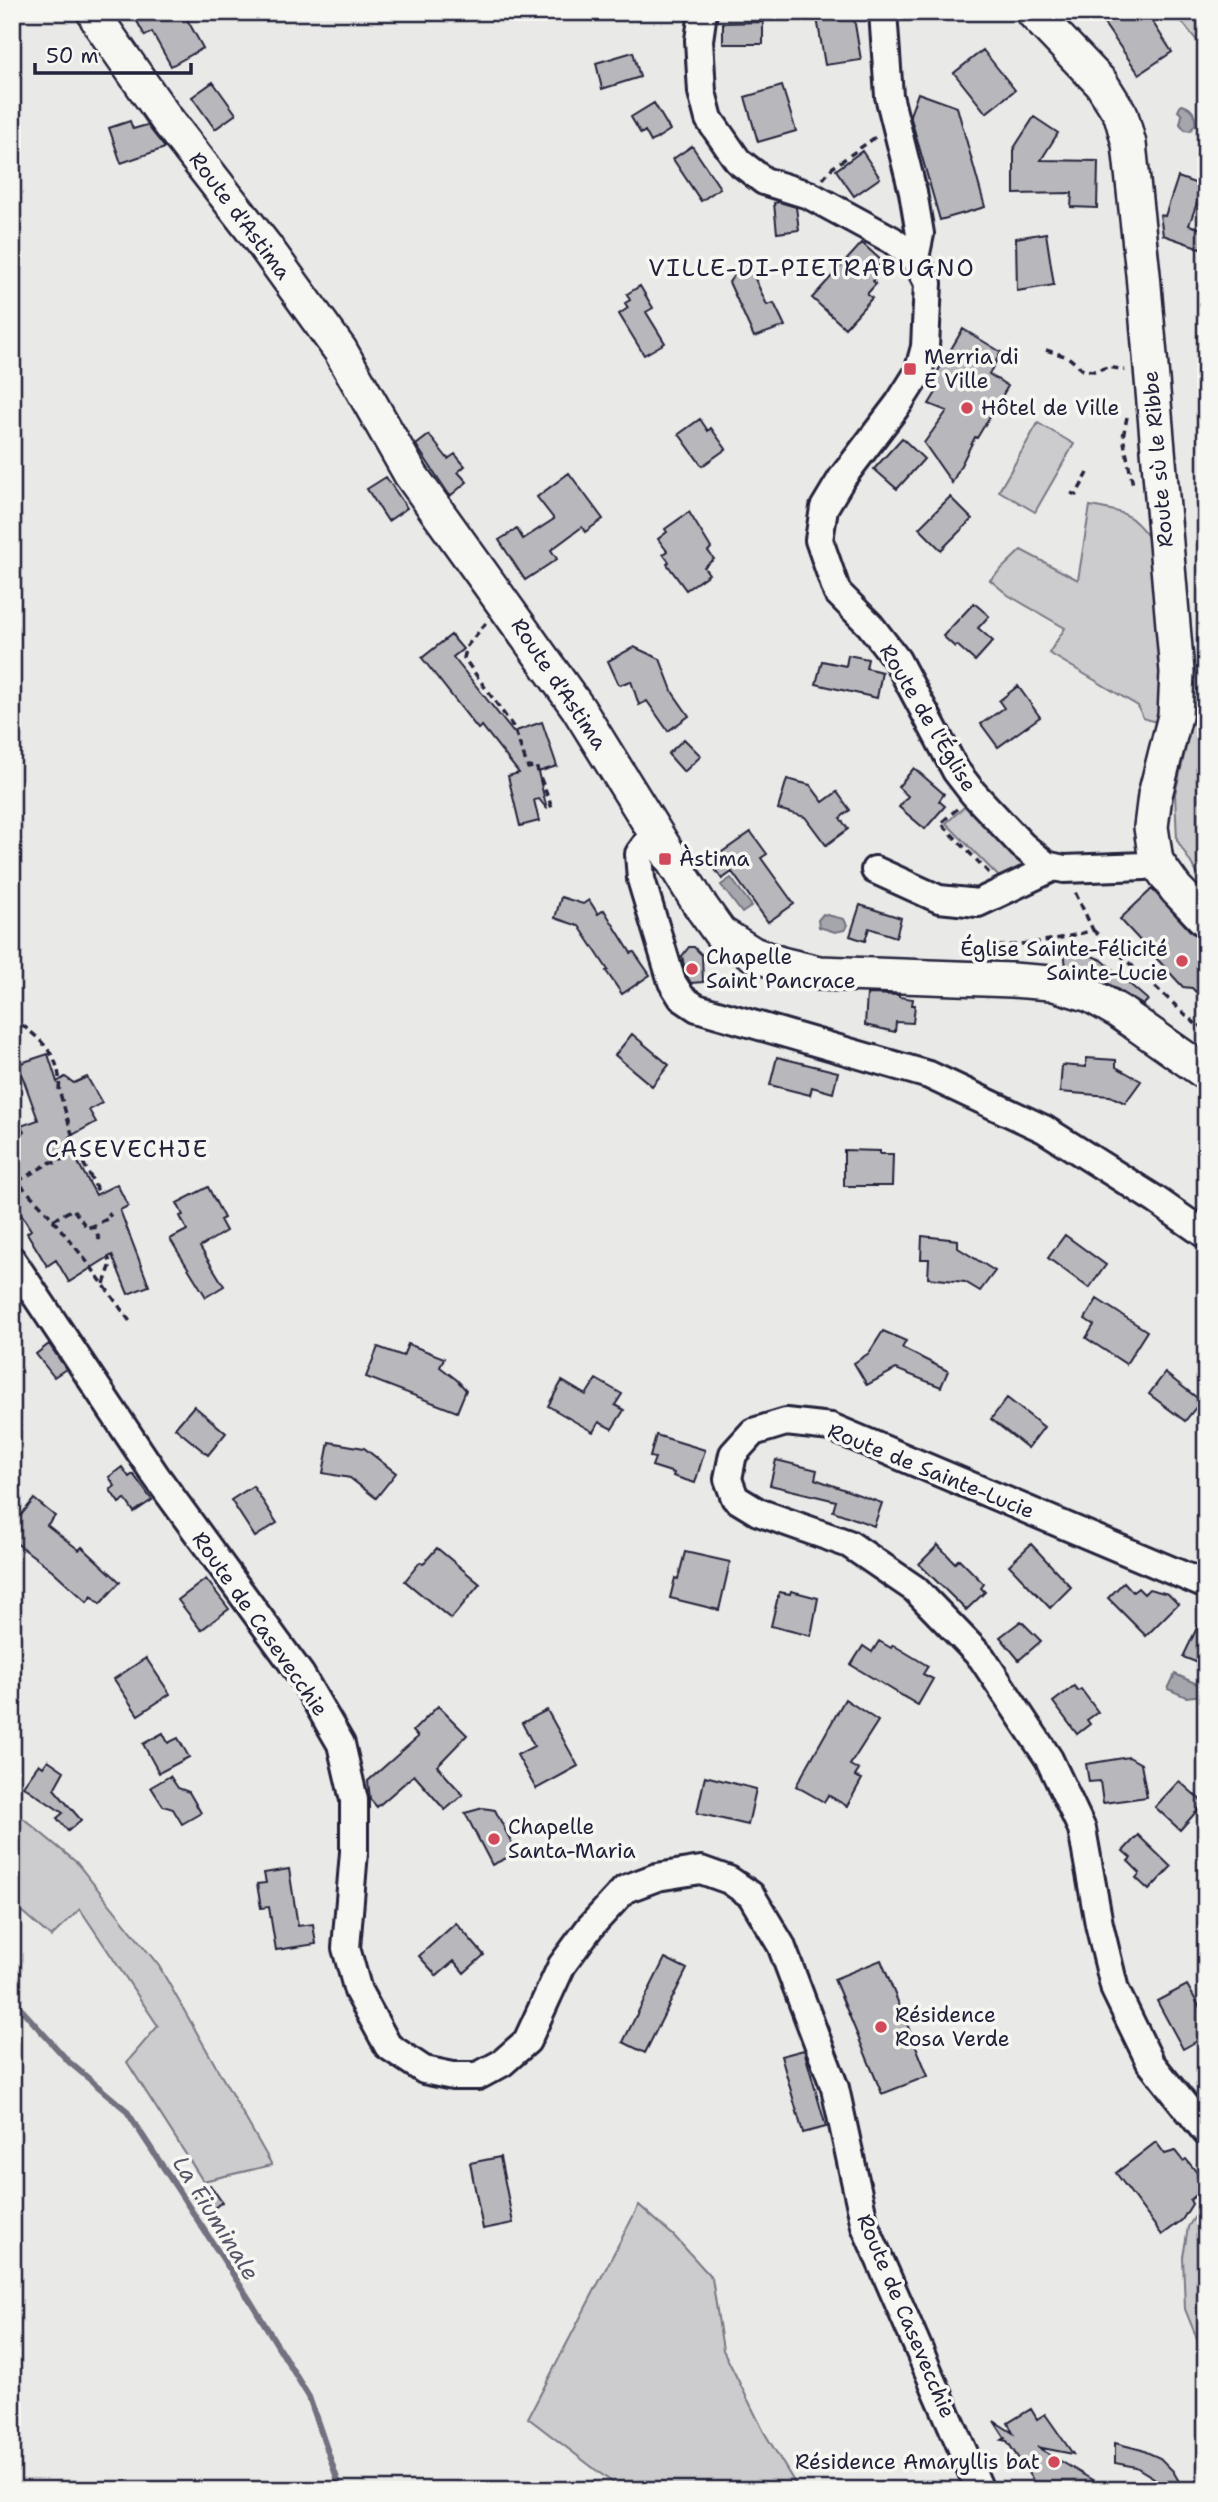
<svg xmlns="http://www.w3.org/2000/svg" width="1218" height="2502" viewBox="0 0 1218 2502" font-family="'Shantell Sans',sans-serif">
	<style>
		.green { fill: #ccccce; stroke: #777784; stroke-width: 2 }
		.water { fill: #a5a5ac; stroke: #71717f; stroke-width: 2 }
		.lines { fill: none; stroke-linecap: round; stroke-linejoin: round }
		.stream { stroke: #71717f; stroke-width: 6 }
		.building { fill: #b8b8bc; stroke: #22223b; stroke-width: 2 }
		.minor-casing { stroke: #22223b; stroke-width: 32 }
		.major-casing { stroke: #22223b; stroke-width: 38 }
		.path { stroke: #22223b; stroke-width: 3.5; stroke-dasharray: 7 5; stroke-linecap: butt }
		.minor { stroke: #f6f6f2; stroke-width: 26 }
		.major { stroke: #f6f6f2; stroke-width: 33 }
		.poi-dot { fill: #d1495b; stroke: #f6f6f2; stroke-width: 2.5 }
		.labels { text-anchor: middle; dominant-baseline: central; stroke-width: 7; stroke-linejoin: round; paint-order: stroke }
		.street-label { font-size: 21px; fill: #22223b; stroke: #f6f6f2 }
		.poi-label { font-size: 21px; fill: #22223b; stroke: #f6f6f2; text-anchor: start }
		.neighbourhood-label { font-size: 23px; letter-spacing: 2px; fill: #22223b; stroke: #f6f6f2 }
		.water-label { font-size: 23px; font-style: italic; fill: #565668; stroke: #f6f6f2 }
		.quarter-label { font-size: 24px; letter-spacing: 2px; fill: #22223b; stroke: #f6f6f2 }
	</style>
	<rect width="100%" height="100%" fill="#e9e9e7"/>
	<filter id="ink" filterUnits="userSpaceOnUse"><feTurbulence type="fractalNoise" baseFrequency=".0143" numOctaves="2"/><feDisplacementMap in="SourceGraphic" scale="14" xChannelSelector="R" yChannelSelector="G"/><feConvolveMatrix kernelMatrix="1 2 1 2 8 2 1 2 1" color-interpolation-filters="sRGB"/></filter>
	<g filter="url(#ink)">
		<!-- green -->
		<path class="green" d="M 1174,12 L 1206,12 L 1206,52 Z
			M 1038,423 L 1074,444 L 1035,512 L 999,491 Z
			M 1090,506 C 1123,512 1129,511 1150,539 L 1167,694 L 1156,722 L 1143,718 L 1138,706 L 1049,653 L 1065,628 L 1008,595 L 990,580 L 1021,550 L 1078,580 Z
			M 1204,659 L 1206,666 L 1206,888 L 1177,840 L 1175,794 L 1186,747 L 1191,707 L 1188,676 Z
			M 972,800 L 1030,858 L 1005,883 L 946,823 Z
			M 12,1809 L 76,1862 L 159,1966 L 272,2165 L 203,2181 L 127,2062 L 158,2026 L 80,1909 L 51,1937 L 12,1903 Z
			M 1206,2199 L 1206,2361 L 1185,2309 L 1183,2257 L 1188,2227 Z
			M 639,2205 L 675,2237 L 712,2278 L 723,2350 L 764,2432 L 799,2490 L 622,2490 L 528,2418 Z"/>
		<!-- water -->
		<path class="water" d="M 1181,105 C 1191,106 1197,115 1195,125 L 1190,131 L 1185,130 L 1180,124 L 1182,115 L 1178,111 Z
			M 731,878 L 752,906 L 742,913 L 721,885 Z
			M 823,914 L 844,919 L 847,925 L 845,930 L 835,932 L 819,927 L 818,920 Z
			M 1175,1674 L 1206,1688 L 1203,1695 L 1186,1697 L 1168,1689 Z"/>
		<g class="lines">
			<!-- stream -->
			<path class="stream" d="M 12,1999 L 69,2062 L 126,2110 L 251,2302 L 309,2397 L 341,2490"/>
		</g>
		<!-- building -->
		<path class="building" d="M 132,12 L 183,12 L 203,48 L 171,66 L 152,32 L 145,36 Z
			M 816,12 L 853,12 L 861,60 L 825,65 Z
			M 1117,12 L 1146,12 L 1172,52 L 1139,74 L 1103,22 Z
			M 763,22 L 763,44 L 723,44 L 723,23 Z
			M 983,50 L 1015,90 L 986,113 L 954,73 Z
			M 633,52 L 640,77 L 602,89 L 596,63 Z
			M 213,82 L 236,114 L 215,129 L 192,97 Z
			M 782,86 L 796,131 L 758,142 L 745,97 Z
			M 918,93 L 957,107 L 985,207 L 940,220 L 910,115 Z
			M 654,103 L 670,130 L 651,142 L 645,131 L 641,134 L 631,117 Z
			M 1034,117 L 1058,133 L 1041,160 L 1098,161 L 1097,208 L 1071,207 L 1072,193 L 1014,194 L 1014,148 Z
			M 130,121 L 133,129 L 147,125 L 165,148 L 121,163 L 109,128 Z
			M 692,146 L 720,188 L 701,201 L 673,159 Z
			M 862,151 L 880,178 L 854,196 L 836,170 Z
			M 1178,177 L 1203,186 L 1189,225 L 1206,230 L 1206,250 L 1163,235 L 1160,215 L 1165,216 Z
			M 779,202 L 796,207 L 799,230 L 777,233 L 774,203 Z
			M 1046,233 L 1054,285 L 1017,291 L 1016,238 Z
			M 862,243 L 883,262 L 878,267 L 882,271 L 873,281 L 876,284 L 867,294 L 872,298 L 845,328 L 812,298 Z
			M 746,259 L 767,305 L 774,303 L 785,326 L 754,337 L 729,282 Z
			M 640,286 L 653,308 L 646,312 L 665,343 L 644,355 L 619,314 L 628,308 L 625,303 L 630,300 L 627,294 Z
			M 963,329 L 1001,352 L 989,374 L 1008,386 L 977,438 L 975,437 L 952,483 L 924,443 L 947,411 L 929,404 L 940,386 L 932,381 Z
			M 700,419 L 708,431 L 711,428 L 726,449 L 702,466 L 679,434 Z
			M 429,435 L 448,459 L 455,454 L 465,466 L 458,472 L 467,482 L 450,496 L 416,445 Z
			M 902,438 L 924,459 L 897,489 L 874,469 Z
			M 569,473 L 603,519 L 585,532 L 582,527 L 551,550 L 557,559 L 525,580 L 499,540 L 517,529 L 523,539 L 554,519 L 537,497 Z
			M 386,477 L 407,508 L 388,521 L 367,489 Z
			M 950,497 L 972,519 L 941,550 L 919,528 Z
			M 689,512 L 711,548 L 708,551 L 714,559 L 704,567 L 709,574 L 686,590 L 667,564 L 669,562 L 663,554 L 667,551 L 658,539 L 667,532 L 665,529 Z
			M 974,603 L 989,616 L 978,628 L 993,641 L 975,661 L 957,645 L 955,647 L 943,636 Z
			M 451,635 L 463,649 L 453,657 L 513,732 L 542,722 L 557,766 L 538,772 L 547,809 L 539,799 L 534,800 L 539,821 L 520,826 L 508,776 L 519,773 L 482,726 L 478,729 L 422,658 Z
			M 634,647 L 660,659 L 673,693 L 689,716 L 668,731 L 647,701 L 639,705 L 631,681 L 619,685 L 608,661 Z
			M 848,655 L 868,659 L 866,668 L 882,672 L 877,698 L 816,684 L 822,661 L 846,666 Z
			M 1018,686 L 1040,717 L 998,747 L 981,724 L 1004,708 L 999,701 Z
			M 684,739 L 701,756 L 684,772 L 668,754 Z
			M 914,768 L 944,794 L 939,801 L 945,806 L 925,829 L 899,807 L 908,796 L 898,787 Z
			M 787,779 L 810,785 L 823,802 L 837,792 L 850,810 L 840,818 L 848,829 L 826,845 L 805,817 L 778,809 Z
			M 751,832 L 767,854 L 761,858 L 794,904 L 768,922 L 732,872 L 722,879 L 709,861 Z
			M 1152,889 L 1192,933 L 1206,939 L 1206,983 L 1196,992 L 1192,988 L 1183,987 L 1120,919 Z
			M 561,897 L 583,904 L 589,900 L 598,914 L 604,910 L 631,953 L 634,952 L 650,975 L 622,994 L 606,971 L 608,970 L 579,926 L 555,918 Z
			M 860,905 L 901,918 L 896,937 L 869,928 L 865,941 L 850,936 Z
			M 689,947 L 694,947 L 702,955 L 703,982 L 691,983 L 686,975 L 682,956 Z
			M 1064,950 L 1080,951 L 1102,960 L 1148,1000 L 1143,1005 L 1099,978 L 1066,967 Z
			M 867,994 L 899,995 L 899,997 L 913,999 L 912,1005 L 915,1005 L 913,1023 L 896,1022 L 895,1032 L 865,1025 Z
			M 632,1034 L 669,1065 L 652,1086 L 615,1055 Z
			M 48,1054 L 57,1082 L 65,1077 L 74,1083 L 87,1077 L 102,1103 L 89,1110 L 96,1122 L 69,1137 L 75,1157 L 96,1195 L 117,1184 L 128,1206 L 120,1210 L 149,1286 L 128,1294 L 112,1255 L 69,1282 L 56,1260 L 47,1266 L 27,1233 L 31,1230 L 12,1200 L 12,1136 L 24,1132 L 21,1126 L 38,1120 L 18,1064 Z
			M 777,1057 L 838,1072 L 833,1093 L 812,1087 L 810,1095 L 770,1085 Z
			M 1086,1058 L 1116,1060 L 1116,1067 L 1141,1081 L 1125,1103 L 1110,1096 L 1060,1092 L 1062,1065 L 1086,1067 Z
			M 844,1150 L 880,1151 L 880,1154 L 893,1154 L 892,1186 L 844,1186 Z
			M 208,1187 L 224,1218 L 220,1220 L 226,1231 L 200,1247 L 224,1286 L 206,1297 L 170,1239 L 187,1230 L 180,1216 L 183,1215 L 177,1203 Z
			M 1065,1235 L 1106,1265 L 1089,1288 L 1048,1258 Z
			M 922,1236 L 958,1240 L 958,1248 L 995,1271 L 980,1291 L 965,1282 L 928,1278 L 929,1259 L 921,1259 Z
			M 1097,1299 L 1147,1331 L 1126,1364 L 1086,1338 L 1094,1325 L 1085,1319 Z
			M 883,1331 L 906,1341 L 902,1348 L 948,1371 L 941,1387 L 896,1369 L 867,1385 L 854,1363 L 869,1353 Z
			M 49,1344 L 66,1369 L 54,1377 L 36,1354 Z
			M 408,1344 L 444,1358 L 440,1367 L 457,1380 L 466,1390 L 457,1412 L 366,1377 L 378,1347 L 403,1356 Z
			M 1165,1373 L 1201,1401 L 1185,1421 L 1149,1394 Z
			M 596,1379 L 622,1394 L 615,1405 L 624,1410 L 612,1429 L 599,1422 L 593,1432 L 548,1406 L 562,1381 L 586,1395 Z
			M 1007,1398 L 1044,1427 L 1028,1448 L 991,1419 Z
			M 194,1406 L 226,1433 L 208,1455 L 175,1428 Z
			M 656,1435 L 705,1450 L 695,1483 L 673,1476 L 674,1473 L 652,1466 L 655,1458 L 650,1457 Z
			M 329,1442 L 364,1448 L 396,1473 L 376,1498 L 350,1478 L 323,1473 Z
			M 776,1460 L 817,1470 L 815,1479 L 882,1503 L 874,1526 L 833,1511 L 836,1501 L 770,1485 Z
			M 122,1467 L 129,1477 L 133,1474 L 152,1500 L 134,1512 L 125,1499 L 119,1503 L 110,1490 L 115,1486 L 109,1477 Z
			M 253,1486 L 277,1523 L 255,1537 L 231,1500 Z
			M 34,1499 L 55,1516 L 47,1525 L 79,1550 L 82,1547 L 120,1582 L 100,1604 L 92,1596 L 87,1602 L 52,1570 L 12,1540 L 12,1526 Z
			M 1031,1544 L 1071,1587 L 1050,1608 L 1009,1565 Z
			M 938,1545 L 955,1563 L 959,1559 L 984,1584 L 981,1588 L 985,1592 L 966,1610 L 919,1564 Z
			M 437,1548 L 480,1584 L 451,1619 L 405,1581 L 420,1562 L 423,1564 Z
			M 685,1552 L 730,1562 L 719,1610 L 670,1598 L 675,1578 L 678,1579 Z
			M 206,1579 L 229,1609 L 201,1630 L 178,1600 Z
			M 1124,1582 L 1133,1592 L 1138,1588 L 1144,1594 L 1149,1589 L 1168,1594 L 1178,1604 L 1146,1636 L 1108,1598 Z
			M 791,1591 L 818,1598 L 811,1636 L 771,1626 L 779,1592 L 790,1594 Z
			M 1206,1609 L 1206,1666 L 1183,1657 Z
			M 1021,1621 L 1041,1641 L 1019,1660 L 1000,1637 Z
			M 879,1641 L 891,1648 L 893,1645 L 928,1666 L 923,1674 L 933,1679 L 918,1705 L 851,1665 L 863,1646 L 872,1652 Z
			M 146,1658 L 170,1694 L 138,1715 L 114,1679 Z
			M 1074,1686 L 1078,1691 L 1081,1689 L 1098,1712 L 1087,1720 L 1090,1724 L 1077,1734 L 1053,1702 Z
			M 845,1699 L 878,1721 L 850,1765 L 859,1770 L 855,1776 L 862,1779 L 847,1806 L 828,1795 L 824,1802 L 796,1786 Z
			M 438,1706 L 467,1735 L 437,1766 L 463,1795 L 445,1810 L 414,1775 L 377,1807 L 370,1799 L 368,1781 L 418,1737 L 413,1731 Z
			M 547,1710 L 578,1766 L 536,1789 L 517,1755 L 534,1746 L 522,1723 Z
			M 163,1733 L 168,1743 L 178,1738 L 189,1757 L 159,1773 L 143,1744 Z
			M 1129,1757 L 1141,1764 L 1147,1797 L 1103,1803 L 1100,1781 L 1089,1782 L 1086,1764 Z
			M 48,1760 L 64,1771 L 54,1789 L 81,1820 L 68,1831 L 57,1818 L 63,1813 L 23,1786 L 39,1764 L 43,1767 Z
			M 170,1776 L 178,1788 L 189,1792 L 201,1813 L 182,1824 L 173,1809 L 163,1806 L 151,1787 Z
			M 705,1776 L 756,1789 L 748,1825 L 697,1813 Z
			M 1179,1781 L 1204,1803 L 1180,1830 L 1155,1807 Z
			M 483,1808 L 495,1810 L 517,1853 L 492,1865 L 465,1813 Z
			M 1138,1835 L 1171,1867 L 1149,1890 L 1136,1878 L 1140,1873 L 1128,1861 L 1131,1858 L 1123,1851 Z
			M 289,1869 L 298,1926 L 313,1924 L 316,1944 L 276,1950 L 269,1907 L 261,1908 L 257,1884 L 266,1883 L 264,1873 Z
			M 456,1923 L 484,1955 L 464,1973 L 454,1961 L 437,1976 L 419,1956 Z
			M 665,1958 L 687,1969 L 645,2053 L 623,2042 Z
			M 881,1960 L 928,2076 L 882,2094 L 834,1979 Z
			M 1187,1985 L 1206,2018 L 1206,2036 L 1183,2049 L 1157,2001 Z
			M 804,2050 L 826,2127 L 803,2133 L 781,2056 Z
			M 1156,2142 L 1165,2154 L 1175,2151 L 1183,2161 L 1186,2159 L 1202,2179 L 1199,2182 L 1204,2189 L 1190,2200 L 1192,2204 L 1182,2220 L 1162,2235 L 1116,2173 Z
			M 500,2157 L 513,2223 L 483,2229 L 470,2163 Z
			M 210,2185 L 222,2202 L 206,2214 L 193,2196 Z
			M 1031,2409 L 1037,2419 L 1045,2414 L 1073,2454 L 1037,2447 L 1109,2490 L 1045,2490 L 1034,2482 L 1007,2441 L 1002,2440 L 1005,2438 L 994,2421 L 1013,2433 L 1008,2423 Z
			M 1115,2443 L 1142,2450 L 1160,2458 L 1173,2471 L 1184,2490 L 1162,2490 L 1154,2478 L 1136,2467 L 1115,2463 Z"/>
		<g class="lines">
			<defs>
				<path id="minor" d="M 703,12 L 699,40 L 702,92 L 709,119 L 738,161 L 764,181 L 809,195 L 892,240 L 915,258 L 928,283 L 925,347 L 918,373 L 899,403 L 842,478 L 824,508 L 819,540 L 837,592 L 870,625 L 897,660 L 956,771 L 973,793 L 1022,845 L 1046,865 L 1064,869 L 1145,866 L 1156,861
					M 883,12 L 889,96 L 913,192 L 920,234 L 915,258
					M 655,832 L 639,854 L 641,879 L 672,982 L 682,998 L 697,1008 L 929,1075 L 1044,1129 L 1156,1200 L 1206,1235
					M 875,870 L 939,899 L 978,903 L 1054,867
					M 12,1260 L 156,1476 L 301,1675 L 341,1744 L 354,1800 L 354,1852 L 346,1948 L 358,1991 L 388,2046 L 424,2070 L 453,2076 L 478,2076 L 502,2063 L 527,2041 L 562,1965 L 590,1927 L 625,1889 L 657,1877 L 701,1870 L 729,1880 L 751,1895 L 781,1945 L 835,2088 L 865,2226 L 980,2490
					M 1206,1585 L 831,1427 L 786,1422 L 753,1432 L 733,1454 L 728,1479 L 735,1498 L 758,1512 L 849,1544 L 915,1589 L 982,1658 L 1049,1759 L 1082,1829 L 1099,1924 L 1115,1990 L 1150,2062 L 1206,2132"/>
				<path id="major" d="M 94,12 L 100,24 L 167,120 L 264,245 L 340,350 L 411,475 L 578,708 L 700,905 L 720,933 L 753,954 L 781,964 L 819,973 L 1012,980 L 1051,983 L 1090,995 L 1118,1011 L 1206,1073
					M 1033,12 L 1101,83 L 1121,115 L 1129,144 L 1143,274 L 1177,672 L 1175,716 L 1155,795 L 1151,827 L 1156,861 L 1176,889 L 1206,920"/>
			</defs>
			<!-- minor casing -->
			<use href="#minor" class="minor-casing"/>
			<!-- major casing -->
			<use href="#major" class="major-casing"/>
			<!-- path -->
			<path class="path" d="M 823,179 L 832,168 L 877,136
				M 1046,350 L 1068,357 L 1083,370 L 1094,371 L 1108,367 L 1125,370
				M 1127,417 L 1123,437 L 1133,485
				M 1071,493 L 1076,495 L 1088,473
				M 486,623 L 467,646 L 464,658 L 514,728 L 528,768 L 536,766 L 552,808
				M 957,809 L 941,823 L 989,873
				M 1093,930 L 1199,1027 L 1206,1021
				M 961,949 C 1006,946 1050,943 1093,930 L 1074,890
				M 12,1018 C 38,1036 63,1056 59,1090 L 77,1151 L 100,1195
				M 12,1032 L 21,1048 L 12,1059
				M 12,1176 L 45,1210 L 88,1263 L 131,1323
				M 12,1201 L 19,1197 L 16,1188 L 20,1180 L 51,1162 L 55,1163 L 77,1151
				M 53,1220 L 73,1209 L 87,1228 L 93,1226
				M 100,1240 L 93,1226 L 111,1217 L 108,1213
				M 104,1284 L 111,1264 L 108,1257"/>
			<!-- minor -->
			<use href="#minor" class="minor"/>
			<!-- major -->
			<use href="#major" class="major"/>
		</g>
	</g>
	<!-- markers -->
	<g class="poi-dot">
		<rect x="903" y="362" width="14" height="14" rx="3.5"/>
		<circle cx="967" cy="408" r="7"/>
		<rect x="658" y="852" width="14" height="14" rx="3.5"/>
		<circle cx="1182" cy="961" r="7"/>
		<circle cx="692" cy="969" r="7"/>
		<circle cx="494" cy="1839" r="7"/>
		<circle cx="881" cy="2027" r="7"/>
		<circle cx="1054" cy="2462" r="7"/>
	</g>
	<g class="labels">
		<!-- street labels -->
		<g class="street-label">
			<text transform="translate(240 216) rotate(53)">Route d'Astima</text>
			<text transform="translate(1158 459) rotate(-95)">Route sù le Ribbe</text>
			<text transform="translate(559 684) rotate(56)">Route d'Astima</text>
			<text transform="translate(928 718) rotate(59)">Route de l'Église</text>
			<text transform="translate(931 1471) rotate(22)">Route de Sainte-Lucie</text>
			<text transform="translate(260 1624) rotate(55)">Route de Casevecchie</text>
			<text transform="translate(906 2316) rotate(67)">Route de Casevecchie</text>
		</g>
		<!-- poi labels -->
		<g class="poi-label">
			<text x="924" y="357">Merria di<tspan x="924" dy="24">E Ville</tspan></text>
			<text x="981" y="408">Hôtel de Ville</text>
			<text x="679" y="859">Àstima</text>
			<text x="1168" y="949" text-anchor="end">Église Sainte-Félicité<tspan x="1168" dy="24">Sainte-Lucie</tspan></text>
			<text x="706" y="957">Chapelle<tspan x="706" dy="24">Saint Pancrace</tspan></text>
			<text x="508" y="1827">Chapelle<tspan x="508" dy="24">Santa-Maria</tspan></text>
			<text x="895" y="2015">Résidence<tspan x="895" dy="24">Rosa Verde</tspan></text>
			<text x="1040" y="2462" text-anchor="end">Résidence Amaryllis bat</text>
		</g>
		<!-- neighbourhood labels -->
		<g class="neighbourhood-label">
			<text x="127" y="1149">CASEVECHJE</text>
		</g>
		<!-- water labels -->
		<g class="water-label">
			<text transform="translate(216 2218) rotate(58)">La Fiuminale</text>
		</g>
		<!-- quarter labels -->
		<g class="quarter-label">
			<text x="812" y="268">VILLE-DI-PIETRABUGNO</text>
		</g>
	</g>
	<!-- margin -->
	<rect width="1218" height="2502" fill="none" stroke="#f6f6f2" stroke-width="42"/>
	<rect x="21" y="21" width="1176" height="2460" fill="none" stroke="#22223b" stroke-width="2.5" filter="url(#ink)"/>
	<!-- scale -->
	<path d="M35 63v10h156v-10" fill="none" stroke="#22223b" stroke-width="3.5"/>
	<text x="46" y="63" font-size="21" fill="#22223b" stroke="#f6f6f2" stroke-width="5" paint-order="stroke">50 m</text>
</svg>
